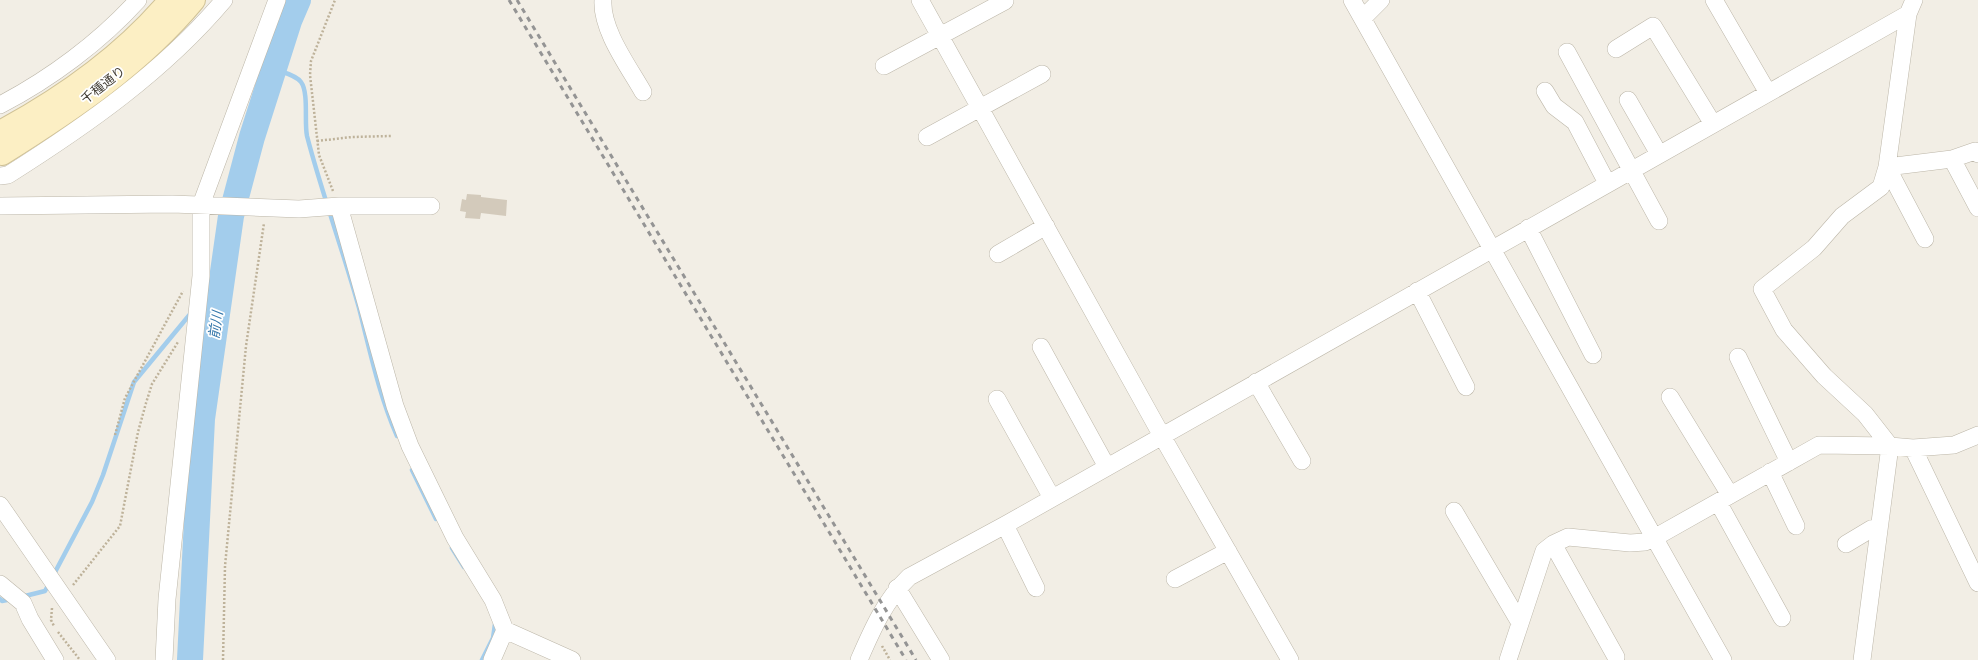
<svg xmlns="http://www.w3.org/2000/svg" width="1978" height="660" viewBox="0 0 1978 660" font-family="'Fira Sans','Noto Sans JP',sans-serif">
	<style>
		.lines { fill: none; stroke-linecap: round; stroke-linejoin: round }
		.stream { stroke: #a3cdec; stroke-width: 4.5 }
		.river { stroke: #a3cdec; stroke-width: 26 }
		.building { fill: #d3cabb }
		.street-casing { stroke: #bcb6a8; stroke-width: 18 }
		.secondary-casing { stroke: #d0c296; stroke-width: 24 }
		.path { stroke: #beb29a; stroke-width: 2.5; stroke-dasharray: 2 2; stroke-linecap: butt }
		.street { stroke: #fff; stroke-width: 17 }
		.secondary { stroke: #fcefc4; stroke-width: 22 }
		.rail { stroke: #949494; stroke-width: 3; stroke-dasharray: 5 5; stroke-linecap: butt }
		.labels { text-anchor: middle; dominant-baseline: central; stroke-width: 3.5; stroke-linejoin: round; paint-order: stroke }
		.street-label { font-size: 13px; fill: #433e35; stroke: #fff }
		.water-label { font-size: 14px; font-style: italic; fill: #3376aa; stroke: #fff }
	</style>
	<rect width="100%" height="100%" fill="#f2eee5"/>
	<g class="lines">
		<!-- stream -->
		<path class="stream" d="M 274,69 C 282,72 296,75 301,82 C 309,93 304,122 307,136 C 322,194 343,250 359,308 C 370,351 379,395 397,436
			M 204,298 L 221,277
			M 412,470 L 436,519
			M 452,548 L 464,567
			M 53,576 L 92,502 L 103,475 L 134,382 L 191,313
			M 21,597 L 45,591 L 50,582
			M 0,599 L 2,601 L 12,599
			M 482,660 L 493,638 L 495,624"/>
		<!-- river -->
		<path class="river" d="M 190,660 L 202,419 L 231,216 L 252,137 L 289,21 L 298,0"/>
	</g>
	<!-- building -->
	<path class="building" d="M 467,194 L 481,195 L 481,197 L 507,200 L 506,216 L 481,213 L 480,219 L 465,218 L 466,212 L 460,211 L 462,199 L 466,200 Z"/>
	<g class="lines">
		<defs>
			<path id="street" d="M 603,0 C 601,30 629,67 643,92
				M 920,0 L 1162,436 L 1290,660
				M 1352,0 L 1723,660
				M 1714,0 L 1768,93
				M 1363,18 L 1381,0
				M 1616,49 L 1653,26 L 1713,124
				M 1567,52 L 1659,221
				M 884,66 L 1005,1
				M 1545,91 L 1554,106 L 1575,122 L 1607,183
				M 1628,100 L 1659,154
				M 0,105 C 50,79 100,42 138,0
				M 927,137 L 1042,74
				M 1952,159 L 1978,208
				M 0,176 L 8,175 C 87,125 163,72 224,0
				M 0,206 L 172,204 L 299,209 L 339,206 L 431,206
				M 339,206 L 395,406 L 410,446 L 455,538 L 493,600 L 505,630 L 492,660
				M 1528,228 L 1593,355
				M 1925,239 L 1887,167 L 1952,159 L 1975,151 L 1978,154
				M 998,254 L 1046,226
				M 1417,291 L 1466,387
				M 1041,347 L 1107,467
				M 1738,357 L 1789,462
				M 1256,382 L 1302,461
				M 1670,397 L 1730,495
				M 997,399 L 1052,498
				M 1913,448 L 1978,583
				M 1770,472 L 1796,526
				M 1718,502 L 1782,618
				M 0,505 L 107,660
				M 1454,511 L 1520,623
				M 1005,525 L 1036,588
				M 1553,544 L 1616,657
				M 1846,544 L 1871,529 L 1878,536
				M 1175,579 L 1228,551
				M 0,584 L 23,603 L 30,619 L 55,660
				M 897,588 L 941,660
				M 505,630 L 572,660
				M 164,660 L 167,599 L 201,276 L 201,205 L 277,0
				M 859,660 C 872,630 885,600 909,577 L 1005,525 L 1908,14
				M 1508,660 L 1544,551 L 1553,544 L 1568,537 L 1630,543 L 1645,542 L 1654,538 L 1819,445 L 1890,446 L 1913,448 L 1954,445 L 1978,435
				M 1862,660 L 1890,446 L 1865,414 L 1824,376 L 1784,330 L 1762,289 L 1814,248 L 1842,216 L 1881,187 L 1887,167 L 1908,14 L 1914,0"/>
			<path id="secondary" d="M 0,132 C 63,98 124,55 170,0
				M 2,154 C 72,110 141,64 194,0"/>
		</defs>
		<!-- street casing -->
		<use href="#street" class="street-casing"/>
		<!-- secondary casing -->
		<use href="#secondary" class="secondary-casing"/>
		<!-- path -->
		<path class="path" d="M 317,141 L 352,137 L 391,136
			M 333,191 L 319,155 L 310,75 L 311,61 L 335,0
			M 115,435 L 125,398 L 183,291
			M 73,585 L 120,526 L 138,432 L 146,403 L 152,384 L 178,342
			M 52,608 L 51,620 L 54,626
			M 58,632 L 80,660
			M 882,646 L 890,660
			M 223,660 L 225,566 L 246,346 L 264,223"/>
		<!-- street -->
		<use href="#street" class="street"/>
		<!-- secondary -->
		<use href="#secondary" class="secondary"/>
		<!-- rail -->
		<path class="rail" d="M 509,0 L 906,660
			M 517,0 L 916,660"/>
	</g>
	<g class="labels">
		<!-- street labels -->
		<g class="street-label">
			<text transform="translate(103 85) rotate(-38)">千種通り</text>
		</g>
		<!-- water labels -->
		<g class="water-label">
			<text transform="translate(216 325) rotate(-82)">前川</text>
		</g>
	</g>
</svg>
